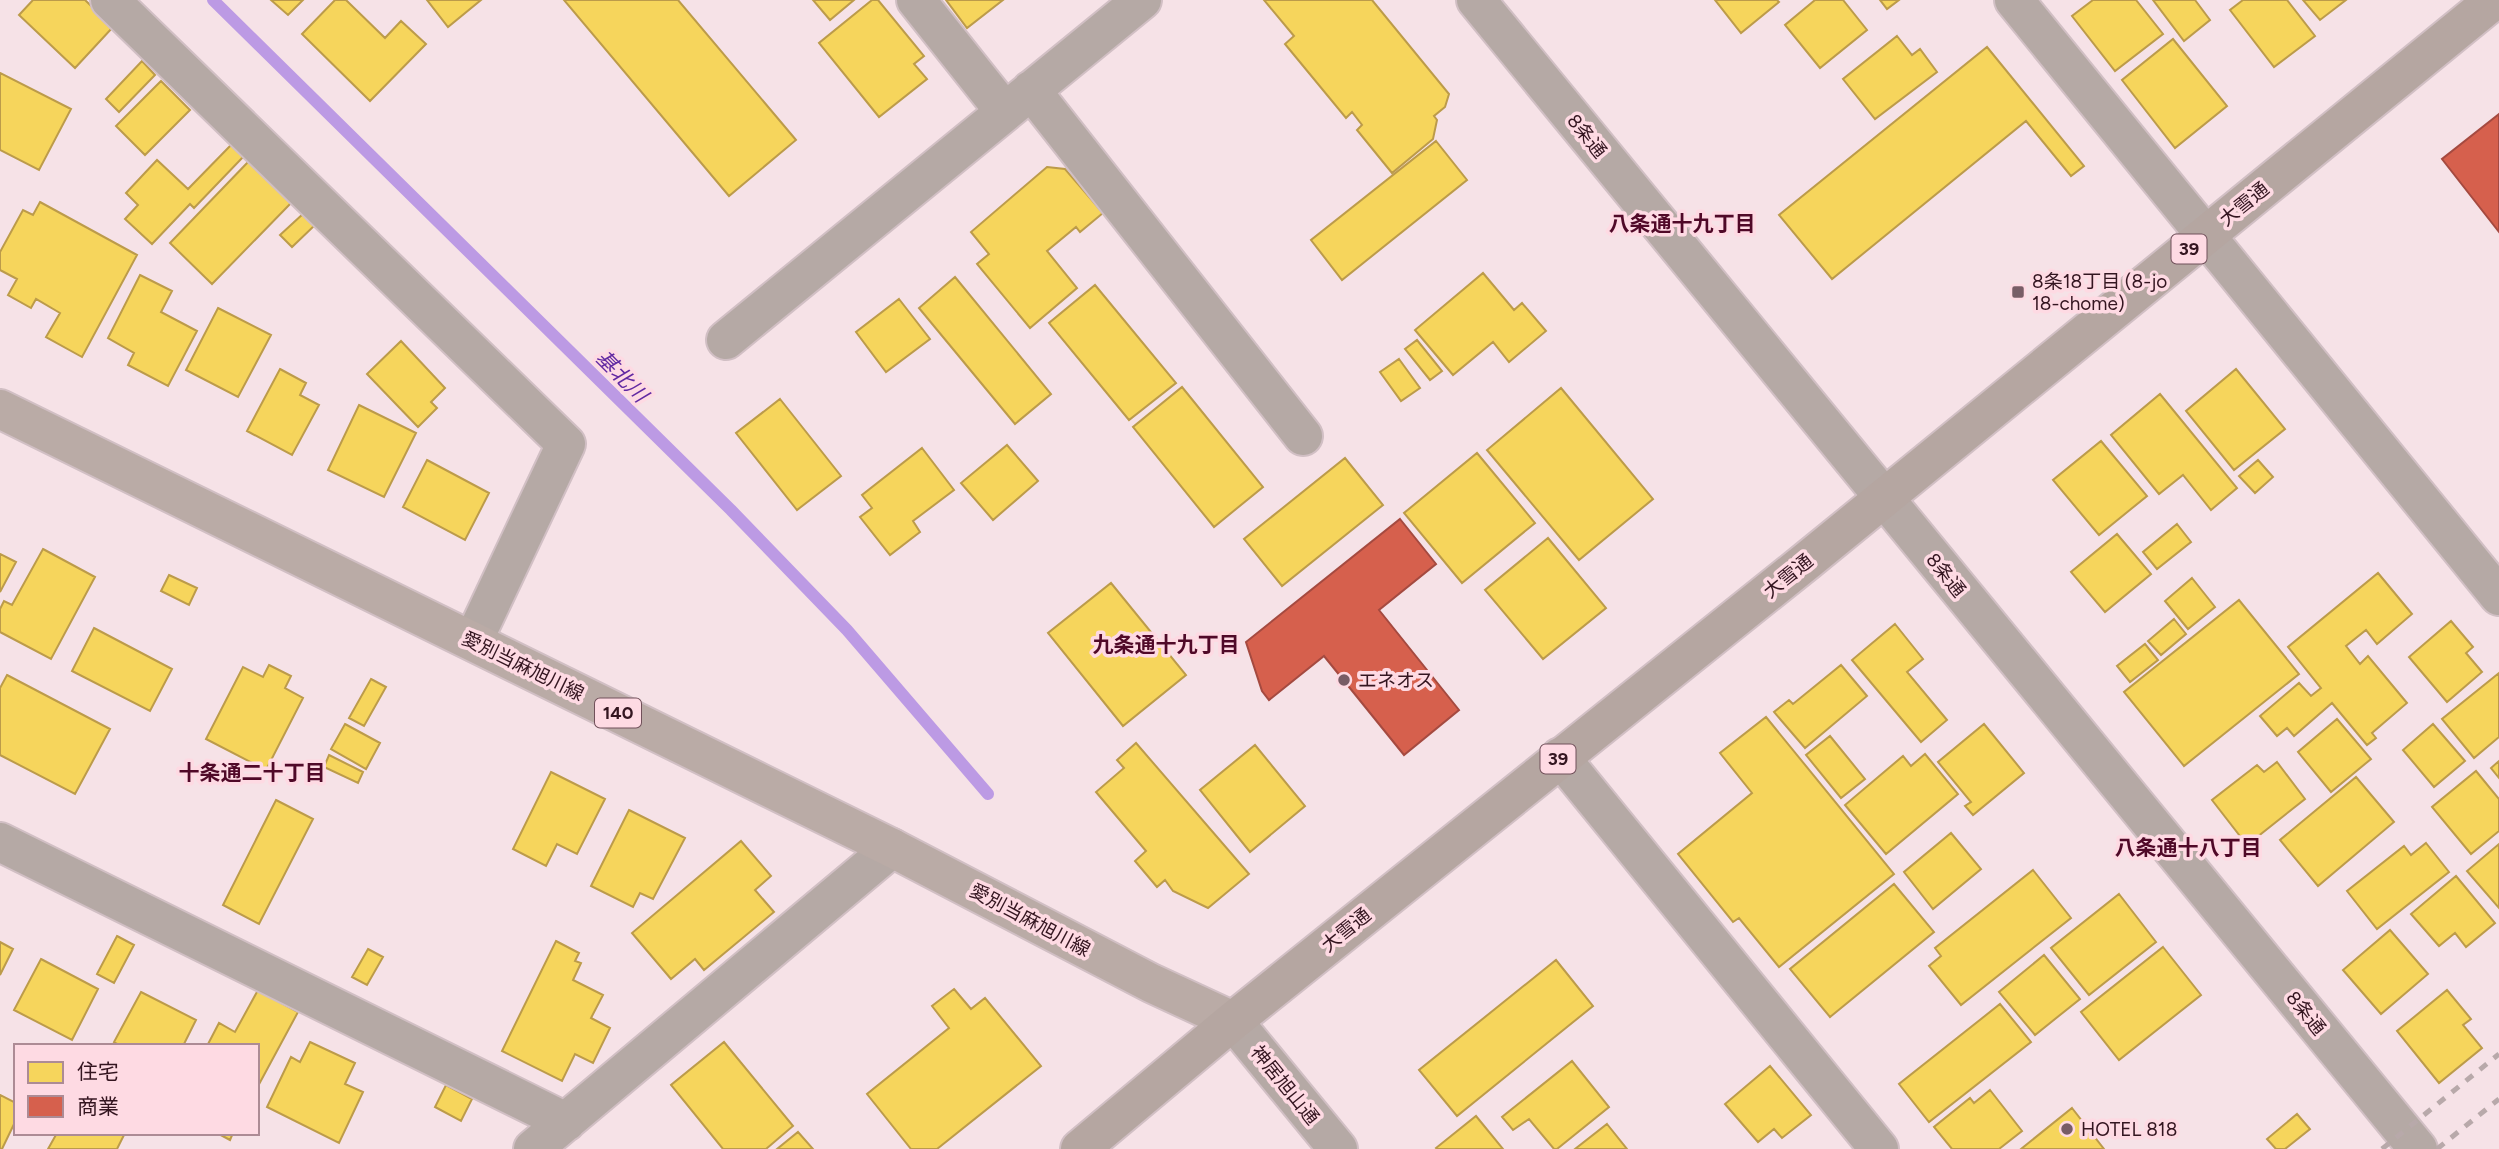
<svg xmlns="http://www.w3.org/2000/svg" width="2499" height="1149" viewBox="0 0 2499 1149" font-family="Figtree,'Noto Sans JP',sans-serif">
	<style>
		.homes { fill: #f6d55c; stroke: #bc9b4a; stroke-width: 2 }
		.shops { fill: #d6604d; stroke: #a54a40; stroke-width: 2 }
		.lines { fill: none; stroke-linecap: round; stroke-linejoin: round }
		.stream { stroke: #bc9ae4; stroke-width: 12 }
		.minor-casing { stroke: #d1bfc4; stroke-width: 42 }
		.major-casing { stroke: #d1bfc4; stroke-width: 42 }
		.highway-casing { stroke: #d1bfc4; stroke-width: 42 }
		.minor { stroke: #b5a9a5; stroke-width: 38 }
		.major { stroke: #baaba6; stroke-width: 38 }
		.highway { stroke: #b5a6a1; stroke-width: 38 }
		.rail { stroke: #b8a9aa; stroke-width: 5; stroke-dasharray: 9 9; stroke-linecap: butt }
		.poi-dot { fill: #785d66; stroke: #fedae3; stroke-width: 2.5 }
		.labels { text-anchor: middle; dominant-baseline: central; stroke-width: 7; stroke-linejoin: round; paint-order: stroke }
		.shield { fill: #fedae3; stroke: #71505a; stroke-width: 2 }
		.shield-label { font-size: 18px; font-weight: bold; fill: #341520 }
		.street-label { font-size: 19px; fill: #341520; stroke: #fedae3 }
		.poi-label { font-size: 19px; fill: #341520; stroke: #fedae3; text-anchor: start }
		.neighbourhood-label { font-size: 21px; font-weight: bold; fill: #500928; stroke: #fedae3 }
		.water-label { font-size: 21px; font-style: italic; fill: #6229a2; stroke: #fedae3 }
	</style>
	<rect width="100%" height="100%" fill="#f6e2e7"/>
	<!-- homes -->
	<path class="homes" d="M 33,0 L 85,0 L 113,27 L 75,68 L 19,15 Z
		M 271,0 L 303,0 L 288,15 Z
		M 335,0 L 346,0 L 385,38 L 401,21 L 426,44 L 370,101 L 302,34 Z
		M 427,0 L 481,0 L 448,27 Z
		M 564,0 L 678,0 L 796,140 L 729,196 Z
		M 813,0 L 854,0 L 830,20 Z
		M 872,0 L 878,0 L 924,56 L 914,64 L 927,79 L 879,117 L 819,43 Z
		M 946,0 L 1003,0 L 967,28 Z
		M 1264,0 L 1372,0 L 1449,94 L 1445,107 L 1434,116 L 1437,120 L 1433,139 L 1392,173 L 1357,130 L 1362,125 L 1352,112 L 1346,118 L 1285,44 L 1294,36 Z
		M 1715,0 L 1777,0 L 1779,2 L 1741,33 Z
		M 1815,0 L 1843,0 L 1867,30 L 1820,68 L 1785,25 Z
		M 1880,0 L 1899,0 L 1887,9 Z
		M 2093,0 L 2136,0 L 2163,34 L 2115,71 L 2072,16 Z
		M 2153,0 L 2195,0 L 2210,20 L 2184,41 Z
		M 2243,0 L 2287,0 L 2315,36 L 2274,67 L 2230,10 Z
		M 2303,0 L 2346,0 L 2320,20 Z
		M 1897,36 L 1912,55 L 1920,49 L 1937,72 L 1875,119 L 1843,79 Z
		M 2173,39 L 2227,106 L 2175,148 L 2122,80 Z
		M 1987,47 L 2084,166 L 2071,176 L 2026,121 L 1832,279 L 1779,215 Z
		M 142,61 L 155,75 L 119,112 L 106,99 Z
		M 0,73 L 71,109 L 39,170 L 0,150 Z
		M 161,81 L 190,110 L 145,155 L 116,126 Z
		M 1436,141 L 1467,180 L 1342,280 L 1311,240 Z
		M 232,144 L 244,156 L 194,208 L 190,204 L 152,244 L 125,219 L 138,205 L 126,193 L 157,160 L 188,189 Z
		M 249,161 L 292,202 L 212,284 L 170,243 Z
		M 1047,167 L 1065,169 L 1103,213 L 1080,232 L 1076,227 L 1047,251 L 1077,288 L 1030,328 L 977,264 L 989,254 L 971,232 Z
		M 40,202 L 137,255 L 82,357 L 46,337 L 60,313 L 36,299 L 31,308 L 8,295 L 17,279 L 0,270 L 0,252 L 23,210 L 33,215 Z
		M 304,213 L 315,225 L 292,247 L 280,235 Z
		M 1483,273 L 1514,310 L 1522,303 L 1546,331 L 1509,362 L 1493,342 L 1453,375 L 1415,330 Z
		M 140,275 L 172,291 L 161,312 L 197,331 L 168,386 L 128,365 L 134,353 L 108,338 Z
		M 955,277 L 1051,394 L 1015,424 L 919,308 Z
		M 1095,285 L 1176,383 L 1129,420 L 1049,323 Z
		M 899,299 L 930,339 L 886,372 L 856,332 Z
		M 218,308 L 271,335 L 238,397 L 186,370 Z
		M 1417,340 L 1442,371 L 1430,380 L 1405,349 Z
		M 401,341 L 445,388 L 431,402 L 437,408 L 418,427 L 367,374 Z
		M 1399,359 L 1420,388 L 1401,401 L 1380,372 Z
		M 280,369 L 306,383 L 300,395 L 319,405 L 292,455 L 247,431 Z
		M 2236,369 L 2285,429 L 2234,470 L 2186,411 Z
		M 1182,387 L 1263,487 L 1214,527 L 1133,427 Z
		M 1561,388 L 1653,499 L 1579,560 L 1487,450 Z
		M 2160,394 L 2237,488 L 2211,510 L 2183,475 L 2159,494 L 2111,435 Z
		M 780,399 L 841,476 L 797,510 L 736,433 Z
		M 359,405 L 416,433 L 384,497 L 328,470 Z
		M 2101,441 L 2147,496 L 2099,535 L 2053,480 Z
		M 1007,445 L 1038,481 L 993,520 L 961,483 Z
		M 922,448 L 954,490 L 913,521 L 920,532 L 890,555 L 860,517 L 872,508 L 862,495 Z
		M 1477,453 L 1535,523 L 1462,583 L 1404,513 Z
		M 1345,458 L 1383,505 L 1282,586 L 1244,539 Z
		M 427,460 L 489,493 L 465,540 L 403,507 Z
		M 2258,460 L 2273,477 L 2255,493 L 2239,476 Z
		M 2177,524 L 2191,542 L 2157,569 L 2143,552 Z
		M 2117,534 L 2151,574 L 2105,612 L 2071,572 Z
		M 1548,538 L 1606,608 L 1543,659 L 1485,590 Z
		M 43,549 L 95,577 L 51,659 L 0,632 L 0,609 L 4,601 L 12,605 Z
		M 0,554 L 16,562 L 0,592 Z
		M 2378,573 L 2412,614 L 2377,644 L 2366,630 L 2346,646 L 2360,664 L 2368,656 L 2407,703 L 2372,733 L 2376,738 L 2367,745 L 2332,703 L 2294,736 L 2287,728 L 2277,736 L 2260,716 L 2299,683 L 2311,696 L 2321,688 L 2288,647 Z
		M 169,575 L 197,588 L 189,605 L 161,591 Z
		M 2192,578 L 2215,607 L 2188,629 L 2165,601 Z
		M 1111,583 L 1186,675 L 1123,726 L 1048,633 Z
		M 2239,600 L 2299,674 L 2184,766 L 2124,692 Z
		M 2174,619 L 2186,634 L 2161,655 L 2148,641 Z
		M 2451,621 L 2473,647 L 2466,653 L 2482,672 L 2447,702 L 2409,657 Z
		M 1895,624 L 1923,659 L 1907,672 L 1947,720 L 1921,742 L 1852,660 Z
		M 94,628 L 172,669 L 150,711 L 72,671 Z
		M 2145,644 L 2158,660 L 2130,682 L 2117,666 Z
		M 269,665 L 291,676 L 285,688 L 303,698 L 266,770 L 206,739 L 243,667 L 263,677 Z
		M 1841,665 L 1867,696 L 1805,748 L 1774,712 L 1789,700 L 1793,704 Z
		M 2499,673 L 2499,737 L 2474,758 L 2442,719 Z
		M 7,675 L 110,729 L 75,794 L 0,755 L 0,688 Z
		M 371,679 L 386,687 L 364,726 L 349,718 Z
		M 1766,717 L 1894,874 L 1779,967 L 1739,918 L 1733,922 L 1678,854 L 1752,793 L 1720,753 Z
		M 2337,719 L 2371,759 L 2331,792 L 2298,752 Z
		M 345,724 L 380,743 L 366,769 L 331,749 Z
		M 1984,724 L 2024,773 L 1973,815 L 1965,806 L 1971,802 L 1938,762 Z
		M 2433,724 L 2465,761 L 2434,787 L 2403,750 Z
		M 1830,736 L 1865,779 L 1841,798 L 1806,755 Z
		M 1136,743 L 1249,874 L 1208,908 L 1173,891 L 1165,880 L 1157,887 L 1135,861 L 1146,851 L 1096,792 L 1124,768 L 1117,760 Z
		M 1255,745 L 1305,806 L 1250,852 L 1200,790 Z
		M 1925,754 L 1958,794 L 1886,854 L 1845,805 L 1903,756 L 1911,766 Z
		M 329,755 L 363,772 L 358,783 L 324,767 Z
		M 2499,761 L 2499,778 L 2491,768 Z
		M 2277,762 L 2305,799 L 2247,845 L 2212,800 L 2257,765 L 2264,772 Z
		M 2476,771 L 2499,799 L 2499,831 L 2471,854 L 2432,807 Z
		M 551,772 L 605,799 L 577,854 L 557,844 L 546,866 L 513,849 Z
		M 2356,777 L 2394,822 L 2318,886 L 2280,840 Z
		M 276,800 L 313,819 L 259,924 L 223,905 Z
		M 629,810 L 685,838 L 653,899 L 640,893 L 633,907 L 591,886 Z
		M 1951,833 L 1981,869 L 1933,909 L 1904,872 Z
		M 741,841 L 771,876 L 755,890 L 774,912 L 704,970 L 695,959 L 671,979 L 632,933 Z
		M 2426,843 L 2449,872 L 2377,929 L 2347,891 L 2404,846 L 2411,855 Z
		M 2499,844 L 2499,908 L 2467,871 Z
		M 2033,870 L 2071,918 L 1961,1005 L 1929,966 L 1941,956 L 1935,948 Z
		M 2456,876 L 2495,923 L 2466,947 L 2455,933 L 2439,946 L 2411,914 Z
		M 1894,884 L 1934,932 L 1830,1017 L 1790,969 Z
		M 2119,894 L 2156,942 L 2089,995 L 2051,948 Z
		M 2390,930 L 2428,974 L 2381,1014 L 2343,970 Z
		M 117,936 L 134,945 L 114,983 L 97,974 Z
		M 556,941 L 579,953 L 575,961 L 581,963 L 573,980 L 603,995 L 591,1018 L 610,1028 L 593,1063 L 575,1054 L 562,1081 L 502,1051 Z
		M 0,942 L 13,949 L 0,975 Z
		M 2163,947 L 2201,995 L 2119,1060 L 2081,1012 Z
		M 368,949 L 383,957 L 367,985 L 352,977 Z
		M 2044,955 L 2080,999 L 2035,1035 L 1999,992 Z
		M 41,959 L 98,989 L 72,1040 L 14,1010 Z
		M 1556,960 L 1593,1006 L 1457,1116 L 1419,1070 Z
		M 954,989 L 971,1009 L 985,998 L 1041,1066 L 937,1149 L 911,1149 L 867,1094 L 949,1028 L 932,1006 Z
		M 258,990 L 298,1012 L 257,1088 L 257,1046 L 207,1046 L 219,1023 L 235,1032 Z
		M 2447,990 L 2471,1019 L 2463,1025 L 2482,1048 L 2439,1083 L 2397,1031 Z
		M 141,992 L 196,1020 L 183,1046 L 121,1046 L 114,1042 Z
		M 2000,1004 L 2031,1042 L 1929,1122 L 1899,1084 Z
		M 310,1042 L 355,1063 L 345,1084 L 363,1092 L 339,1143 L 267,1107 L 291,1057 L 300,1062 Z
		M 724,1042 L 793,1126 L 766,1149 L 723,1149 L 671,1085 Z
		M 1572,1061 L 1609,1107 L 1557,1149 L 1554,1149 L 1529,1119 L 1513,1130 L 1502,1117 Z
		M 1770,1066 L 1811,1115 L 1782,1138 L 1774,1129 L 1758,1142 L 1725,1104 Z
		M 446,1085 L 472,1099 L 461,1121 L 435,1107 Z
		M 1990,1090 L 2022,1131 L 1999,1149 L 1952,1149 L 1934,1127 L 1970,1098 L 1974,1103 Z
		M 0,1095 L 16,1103 L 16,1120 L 2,1149 L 0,1149 Z
		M 2072,1108 L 2104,1149 L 2021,1149 Z
		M 2297,1114 L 2310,1129 L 2285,1149 L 2276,1149 L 2267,1139 Z
		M 1476,1116 L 1503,1149 L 1437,1149 L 1436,1148 Z
		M 1607,1124 L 1627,1149 L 1575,1149 Z
		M 798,1132 L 813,1149 L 777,1149 Z
		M 57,1133 L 125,1133 L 117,1149 L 48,1149 Z
		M 217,1133 L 233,1133 L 230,1140 Z"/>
	<!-- shops -->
	<path class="shops" d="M 2499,114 L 2499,232 L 2442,159 Z
		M 1400,519 L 1436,564 L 1379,610 L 1459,710 L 1404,755 L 1324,656 L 1269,700 L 1262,691 L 1246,642 Z"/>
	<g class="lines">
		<!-- stream -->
		<path class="stream" d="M 213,0 L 731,510 L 847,630 L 988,794"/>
		<defs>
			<path id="minor" d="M 110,0 L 566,444 L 473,641
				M 916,0 L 1005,112
				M 1476,0 L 2418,1149
				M 2014,0 L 2499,596
				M 1031,90 L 1303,436
				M 726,340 L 1142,0
				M 1560,757 L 1879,1149
				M 0,842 L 566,1122
				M 1233,1021 L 1338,1149
				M 533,1149 L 892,848"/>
			<path id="major" d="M 0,409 L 892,848 L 1151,983 L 1233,1021"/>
			<path id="highway" d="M 1080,1149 L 1233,1021 L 1808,560 L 2494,0"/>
		</defs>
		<!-- minor casing -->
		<use href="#minor" class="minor-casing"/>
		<!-- major casing -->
		<use href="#major" class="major-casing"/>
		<!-- highway casing -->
		<use href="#highway" class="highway-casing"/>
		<!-- minor -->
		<use href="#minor" class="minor"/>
		<!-- major -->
		<use href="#major" class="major"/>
		<!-- highway -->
		<use href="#highway" class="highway"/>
		<!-- rail -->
		<path class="rail" d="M 2382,1149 L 2499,1054
			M 2437,1149 L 2499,1099"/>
	</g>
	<!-- markers -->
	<g class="poi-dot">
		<rect x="2011" y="285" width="14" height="14" rx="3.5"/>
		<circle cx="1344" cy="680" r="7"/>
		<circle cx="2067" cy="1129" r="7"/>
	</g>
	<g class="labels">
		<!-- shield labels -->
		<g class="shield">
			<rect x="2171.5" y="234.5" width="35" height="29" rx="5"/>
			<rect x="595" y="698.5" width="46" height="29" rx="5"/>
			<rect x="1540.5" y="744.5" width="35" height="29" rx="5"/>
		</g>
		<g class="shield-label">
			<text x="2189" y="249">39</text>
			<text x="618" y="713">140</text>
			<text x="1558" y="759">39</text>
		</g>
		<!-- street labels -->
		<g class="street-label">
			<text transform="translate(1587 136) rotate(51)">8条通</text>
			<text transform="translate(2244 204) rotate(-39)">大雪通</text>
			<text transform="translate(1946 575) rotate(51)">8条通</text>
			<text transform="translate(1788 576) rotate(-39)">大雪通</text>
			<text transform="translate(523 666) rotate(26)">愛別当麻旭川線</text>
			<text transform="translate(1030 920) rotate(28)">愛別当麻旭川線</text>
			<text transform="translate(1346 930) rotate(-39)">大雪通</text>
			<text transform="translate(2306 1013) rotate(51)">8条通</text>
			<text transform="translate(1285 1085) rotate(51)">神居旭山通</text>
		</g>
		<!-- poi labels -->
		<g class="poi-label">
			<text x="2032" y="281">8条18丁目 (8-jo<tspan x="2032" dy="22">18-chome)</tspan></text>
			<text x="1358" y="680">エネオス</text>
			<text x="2081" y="1129">HOTEL 818</text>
		</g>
		<!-- neighbourhood labels -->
		<g class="neighbourhood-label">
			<text x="1682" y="223">八条通十九丁目</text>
			<text x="1166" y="644">九条通十九丁目</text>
			<text x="252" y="772">十条通二十丁目</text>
			<text x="2188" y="847">八条通十八丁目</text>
		</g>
		<!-- water labels -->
		<g class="water-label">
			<text transform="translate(622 376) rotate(45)">基北川</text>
		</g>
	</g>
	<!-- legend -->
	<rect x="14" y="1044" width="245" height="91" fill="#fedae3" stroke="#ad8b95" stroke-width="2"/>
	<rect x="28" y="1062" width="35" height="21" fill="#f6d55c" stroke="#ad8b95" stroke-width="2"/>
	<text x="77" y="1079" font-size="21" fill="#341520">住宅</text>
	<rect x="28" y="1096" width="35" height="21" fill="#d6604d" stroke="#ad8b95" stroke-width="2"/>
	<text x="77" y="1114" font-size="21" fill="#341520">商業</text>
</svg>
